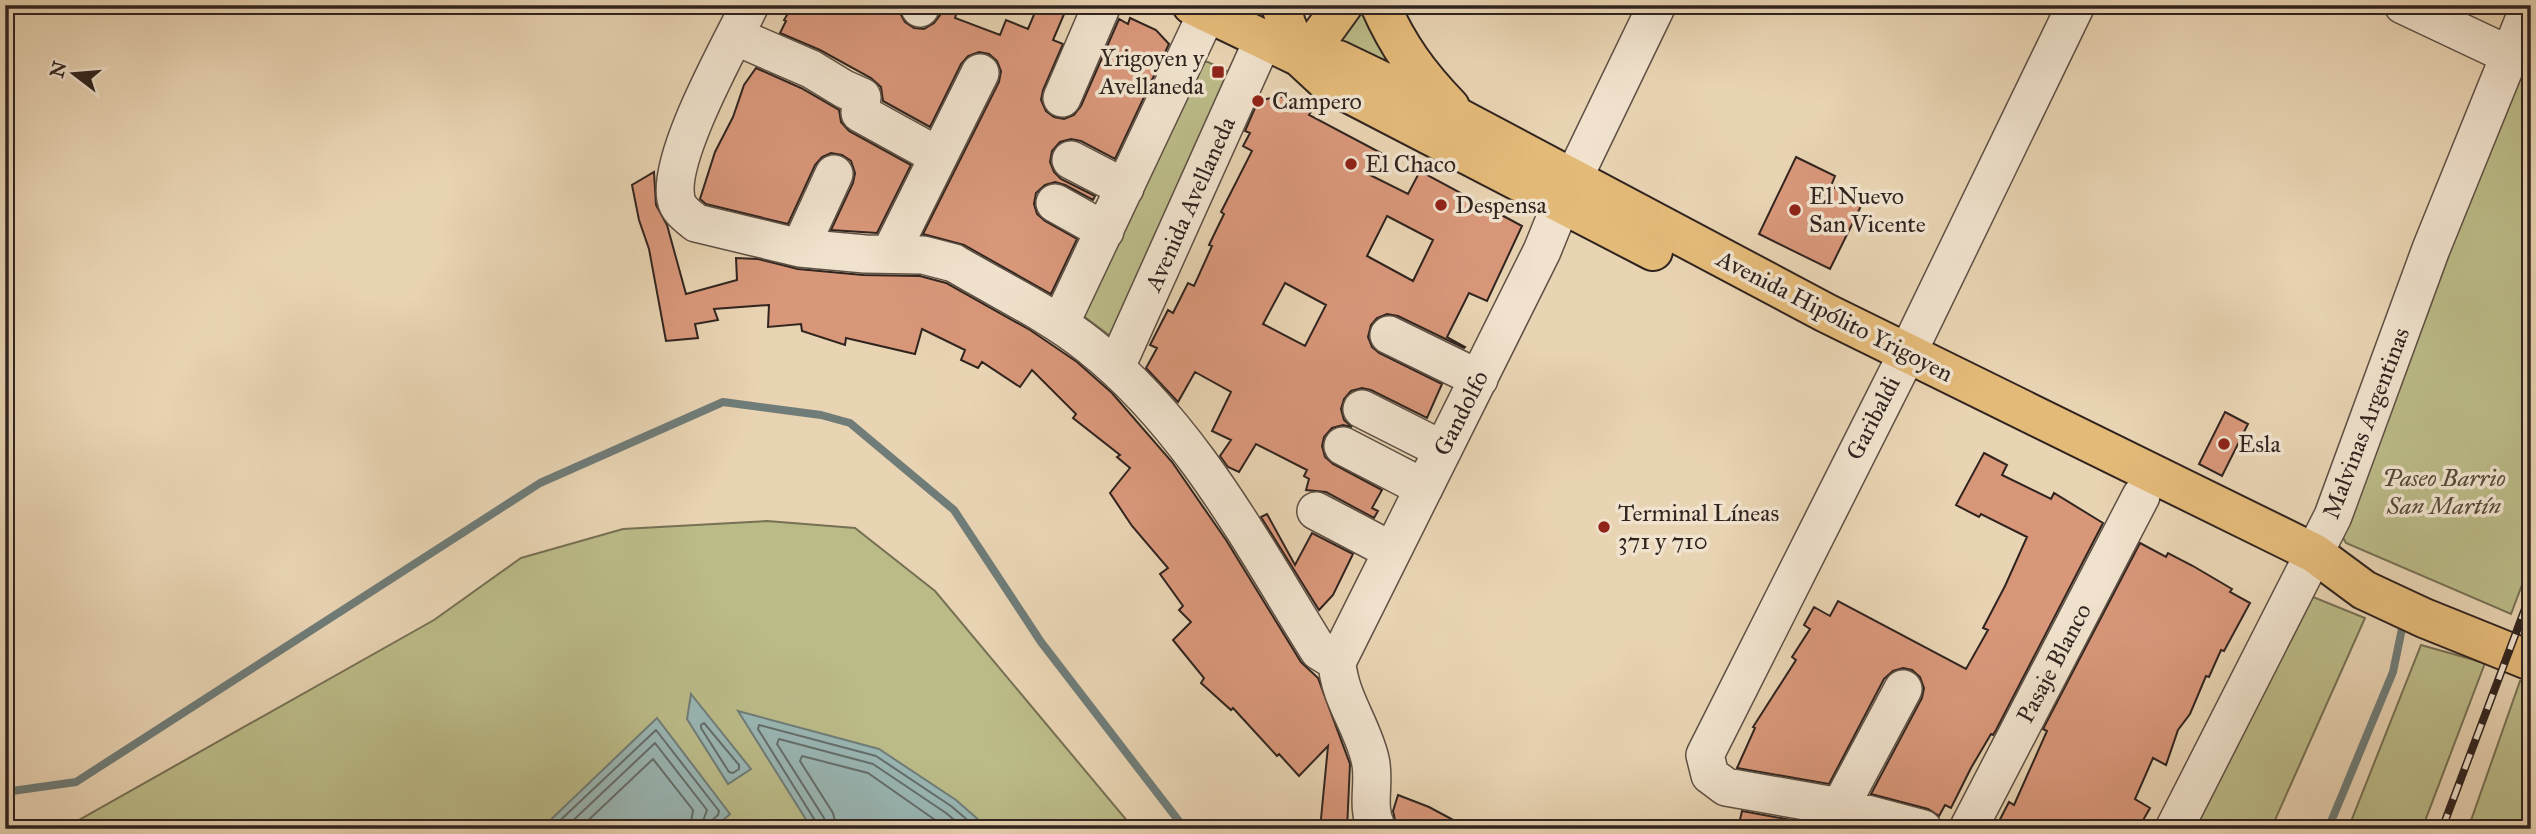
<svg xmlns="http://www.w3.org/2000/svg" width="2536" height="834" viewBox="0 0 2536 834" font-family="'IM FELL Great Primer',serif">
	<style>
		.green { fill: #bb8; stroke: #767054; stroke-width: 2 }
		.water { fill: #99b6b4; stroke: #6f7c78; stroke-width: 2 }
		.lines { fill: none; stroke-linecap: round; stroke-linejoin: round }
		.shore { stroke: #646d6a; stroke-width: 2 }
		.stream { stroke: #6f7c78; stroke-width: 8 }
		.building { fill: #d9977a; stroke: #30241f; stroke-width: 2; fill-rule: evenodd }
		.minor-casing { stroke: #5e5044; stroke-width: 40 }
		.major-casing { stroke: #30241f; stroke-width: 42 }
		.minor { stroke: #f0e2cd; stroke-width: 37 }
		.major { stroke: #e4ba79; stroke-width: 38 }
		.rail-casing { stroke: #30241f; stroke-width: 8 }
		.rail { stroke: #f0e2cd; stroke-width: 5; stroke-dasharray: 16; stroke-linecap: butt }
		.poi-dot { fill: #8f2418; stroke: #f0e2cd; stroke-width: 2.5 }
		.labels { text-anchor: middle; dominant-baseline: central; stroke-width: 7; stroke-linejoin: round; paint-order: stroke }
		.poi-label { font-size: 24px; fill: #30241f; stroke: #f0e2cd; text-anchor: start }
		.street-label { font-size: 24px; fill: #30241f; stroke: #f0e2cd }
		.park-label { font-size: 24px; font-style: italic; fill: #534a39; stroke: #f0e2cd }
	</style>
	<rect width="100%" height="100%" fill="#e8d3b2"/>
	<filter id="stains"><feTurbulence type="fractalNoise" baseFrequency=".00286" numOctaves="4"/><feColorMatrix values="0 0 0 0 .2 0 0 0 0 .09 0 0 0 0 .02 0 0 0 .5 -.17"/></filter>
	<radialGradient id="worn" r=".72"><stop offset=".6" stop-color="#630" stop-opacity="0"/><stop offset="1" stop-color="#630" stop-opacity=".3"/></radialGradient>
	<!-- green -->
	<path class="green" d="M 1356,5 L 1366,5 L 1413,89 L 1333,50 Z
		M 2531,26 L 2531,561 L 2511,614 L 2346,543 L 2341,534 Z
		M 1196,62 L 1208,62 L 1233,74 L 1117,341 L 1082,315 Z
		M 767,521 L 855,528 L 935,591 L 1134,829 L 44,829 L 77,821 L 434,620 L 521,558 L 623,529 Z
		M 2313,597 L 2365,618 L 2271,829 L 2187,829 L 2286,623 Z
		M 2421,645 L 2485,663 L 2422,829 L 2348,829 Z
		M 2520,681 L 2531,685 L 2531,829 L 2468,829 Z"/>
	<!-- water -->
	<path class="water" d="M 691,694 L 751,769 L 728,784 L 687,719 Z
		M 738,711 L 879,749 L 956,800 L 989,829 L 812,829 Z
		M 657,718 L 730,814 L 713,829 L 541,829 Z"/>
	<g class="lines">
		<!-- shore -->
		<path class="shore" d="M 704,723 L 739,765 L 739,769 L 733,773 L 729,772 L 701,728 L 701,725 Z
			M 551,829 L 656,730 L 719,811 L 718,815 L 710,822 L 709,829
			M 564,829 L 655,743 L 707,810 L 700,829
			M 579,829 L 653,759 L 693,810 L 690,829
			M 817,829 L 816,822 L 758,729 L 759,725 L 876,756 L 951,806 L 978,829
			M 826,829 L 824,818 L 777,744 L 779,739 L 873,764 L 946,813 L 965,829
			M 837,829 L 833,813 L 800,761 L 802,756 L 868,773 L 948,829"/>
		<!-- stream -->
		<path class="stream" d="M 5,792 L 76,782 L 540,483 L 723,402 L 821,415 L 850,423 L 954,510 L 1041,642 L 1185,829
			M 2328,829 L 2393,672 L 2404,619"/>
	</g>
	<!-- building -->
	<path class="building" d="M 793,5 L 900,5 L 900,13 L 905,22 L 914,28 L 924,29 L 934,23 L 940,15 L 941,5 L 959,5 L 955,18 L 1000,35 L 1006,20 L 1028,29 L 1038,5 L 1068,5 L 1053,40 L 1063,44 L 1043,90 L 1041,100 L 1046,111 L 1054,117 L 1064,119 L 1074,115 L 1081,106 L 1119,19 L 1128,24 L 1130,18 L 1156,30 L 1169,44 L 1115,159 L 1081,141 L 1071,139 L 1060,142 L 1052,151 L 1050,162 L 1054,172 L 1061,179 L 1095,196 L 1093,200 L 1065,185 L 1055,182 L 1045,185 L 1036,193 L 1034,204 L 1037,214 L 1045,221 L 1077,239 L 1051,294 L 964,245 L 923,234 L 999,82 L 1001,71 L 997,61 L 989,54 L 979,52 L 968,56 L 961,64 L 930,127 L 883,101 L 881,87 L 871,78 L 820,50 L 780,33 L 786,21 L 784,20 Z
		M 756,68 L 801,88 L 839,110 L 841,122 L 849,131 L 911,165 L 877,233 L 831,230 L 853,183 L 855,173 L 851,161 L 842,155 L 831,153 L 822,157 L 815,165 L 788,224 L 706,204 L 700,199 L 715,152 L 733,117 L 744,85 Z
		M 1280,96 L 1311,112 L 1309,115 L 1381,153 L 1370,175 L 1408,194 L 1420,171 L 1522,226 L 1487,301 L 1469,293 L 1447,337 L 1465,347 L 1464,348 L 1398,316 L 1387,314 L 1377,318 L 1371,325 L 1368,337 L 1372,347 L 1379,353 L 1442,384 L 1427,418 L 1371,390 L 1362,388 L 1351,391 L 1344,399 L 1341,409 L 1344,420 L 1352,427 L 1343,425 L 1332,428 L 1324,437 L 1322,446 L 1325,457 L 1333,464 L 1382,490 L 1372,508 L 1378,511 L 1374,518 L 1326,492 L 1306,490 L 1309,479 L 1304,476 L 1307,470 L 1256,444 L 1239,472 L 1228,467 L 1220,456 L 1231,440 L 1212,431 L 1231,392 L 1195,372 L 1178,402 L 1146,368 L 1157,348 L 1150,345 L 1168,310 L 1173,313 L 1188,283 L 1194,286 L 1212,246 L 1209,245 L 1224,214 L 1221,212 L 1252,151 L 1243,146 L 1250,133 L 1245,131 L 1258,101 ZM 1387,216 L 1433,240 L 1413,281 L 1367,256 ZM 1285,283 L 1326,305 L 1305,346 L 1263,324 Z
		M 1796,157 L 1835,176 L 1831,186 L 1863,202 L 1830,269 L 1759,234 Z
		M 654,172 L 656,205 L 667,225 L 686,294 L 737,280 L 736,258 L 758,259 L 798,269 L 863,275 L 920,276 L 946,283 L 1030,330 L 1077,362 L 1112,393 L 1172,462 L 1226,540 L 1301,662 L 1318,678 L 1350,764 L 1347,829 L 1320,829 L 1328,746 L 1299,776 L 1279,754 L 1277,756 L 1233,708 L 1231,710 L 1201,683 L 1204,678 L 1173,640 L 1191,622 L 1179,610 L 1183,606 L 1160,574 L 1168,568 L 1132,526 L 1110,493 L 1130,468 L 1117,457 L 1120,455 L 1073,418 L 1076,414 L 1032,370 L 1020,387 L 982,362 L 978,368 L 961,360 L 965,350 L 922,329 L 915,354 L 846,338 L 845,345 L 802,331 L 801,324 L 768,327 L 769,305 L 714,309 L 718,320 L 695,324 L 698,338 L 666,341 L 649,249 L 639,220 L 632,185 Z
		M 2225,412 L 2248,424 L 2222,476 L 2199,464 Z
		M 1984,453 L 2007,465 L 2002,475 L 2051,499 L 2054,493 L 2103,523 L 1996,730 L 1993,735 L 1991,734 L 1971,768 L 1951,808 L 1945,805 L 1939,816 L 1928,809 L 1871,794 L 1922,698 L 1924,688 L 1920,677 L 1912,670 L 1903,668 L 1893,671 L 1884,679 L 1829,784 L 1737,768 L 1755,728 L 1753,727 L 1796,660 L 1792,657 L 1810,629 L 1804,625 L 1814,607 L 1830,616 L 1838,601 L 1966,669 L 1988,630 L 1983,628 L 2005,586 L 2027,537 L 1981,514 L 1979,517 L 1956,505 Z
		M 1267,514 L 1295,565 L 1312,533 L 1353,554 L 1333,595 L 1319,610 L 1261,517 Z
		M 2140,543 L 2166,557 L 2168,553 L 2193,566 L 2232,589 L 2230,592 L 2250,603 L 2224,651 L 2221,650 L 2209,677 L 2206,676 L 2190,714 L 2178,730 L 2166,765 L 2153,758 L 2135,799 L 2150,808 L 2138,829 L 1995,829 L 2009,802 L 2014,805 L 2047,731 L 2043,729 Z
		M 1398,795 L 1429,807 L 1470,829 L 1397,829 L 1393,811 Z
		M 1742,811 L 1835,828 L 1840,829 L 1738,829 Z"/>
	<g class="lines">
		<defs>
			<path id="minor" d="M 750,5 C 730,46 667,157 676,199 C 678,210 688,216 696,223 L 800,248 L 865,254 L 923,255 L 954,263 C 999,290 1049,313 1090,346 C 1191,426 1252,544 1319,651 L 1337,662
				M 2403,5 L 2509,55
				M 920,8 L 921,5
				M 735,36 L 811,69 L 844,89 L 862,97 L 860,113 L 938,156
				M 1062,98 L 1102,5
				M 1071,160 L 1125,188
				M 1055,203 L 1105,231
				M 800,248 L 834,174
				M 892,250 L 980,73
				M 1060,324 L 1207,13
				M 1389,335 L 1479,379
				M 1116,367 L 1263,40
				M 1362,409 L 1443,450
				M 1343,446 L 1424,488
				M 1316,511 L 1392,551
				M 1840,807 L 1903,689
				M 1377,829 C 1365,806 1376,782 1370,759 C 1362,725 1339,697 1337,662 L 1542,251 L 1561,204 L 1657,5
				M 1923,829 L 1840,807 L 1726,787 L 1710,775 L 1705,755 L 1907,354 L 2076,5
				M 1968,829 L 2141,496
				M 2174,829 L 2333,516 L 2431,249 L 2530,5"/>
			<path id="major" d="M 1192,5 L 1300,57 L 1327,82 L 1653,251
				M 1281,5 L 1286,24 L 1300,57
				M 1380,5 C 1398,46 1419,75 1450,107
				M 1300,57 L 1338,60 L 1461,119 L 1826,313 L 2314,553 L 2364,590 L 2424,618 L 2531,661
				M 1300,57 L 1319,38 L 1343,5"/>
		</defs>
		<!-- minor casing -->
		<use href="#minor" class="minor-casing"/>
		<!-- major casing -->
		<use href="#major" class="major-casing"/>
		<!-- minor -->
		<use href="#minor" class="minor"/>
		<!-- major -->
		<use href="#major" class="major"/>
		<defs>
			<path id="rail" d="M 2442,829 L 2531,593"/>
		</defs>
		<!-- rail casing -->
		<use href="#rail" class="rail-casing"/>
		<!-- rail -->
		<use href="#rail" class="rail"/>
	</g>
	<!-- markers -->
	<g class="poi-dot">
		<rect x="1211" y="65" width="14" height="14" rx="3.5"/>
		<circle cx="1258" cy="101" r="7"/>
		<circle cx="1351" cy="164" r="7"/>
		<circle cx="1441" cy="205" r="7"/>
		<circle cx="1795" cy="210" r="7"/>
		<circle cx="2224" cy="444" r="7"/>
		<circle cx="1604" cy="527" r="7"/>
	</g>
	<g class="labels">
		<!-- poi labels -->
		<g class="poi-label">
			<text x="1204" y="58" text-anchor="end">Yrigoyen y<tspan x="1204" dy="28">Avellaneda</tspan></text>
			<text x="1272" y="101">Campero</text>
			<text x="1365" y="164">El Chaco</text>
			<text x="1809" y="196">El Nuevo<tspan x="1809" dy="28">San Vicente</tspan></text>
			<text x="1455" y="205">Despensa</text>
			<text x="2238" y="444">Esla</text>
			<text x="1618" y="513">Terminal Líneas<tspan x="1618" dy="28">371 y 710</tspan></text>
		</g>
		<!-- street labels -->
		<g class="street-label">
			<text transform="translate(1190 204) rotate(-66)">Avenida Avellaneda</text>
			<text transform="translate(1835 316) rotate(27)">Avenida Hipólito Yrigoyen</text>
			<text transform="translate(1461 413) rotate(-63)">Gandolfo</text>
			<text transform="translate(1873 418) rotate(-63)">Garibaldi</text>
			<text transform="translate(2366 423) rotate(-69)">Malvinas Argentinas</text>
			<text transform="translate(2054 663) rotate(-62)">Pasaje Blanco</text>
		</g>
		<!-- park labels -->
		<g class="park-label">
			<text x="2444" y="478">Paseo Barrio<tspan x="2444" dy="28">San Martín</tspan></text>
		</g>
	</g>
	<!-- margin -->
	<rect width="2536" height="834" fill="none" stroke="#e8d3b2" stroke-width="28"/>
	<rect x="7" y="7" width="2522" height="820" fill="none" stroke="#30241f" stroke-width="3.5"/>
	<rect x="14" y="14" width="2508" height="806" fill="none" stroke="#30241f" stroke-width="2"/>
	<!-- north arrow -->
	<g transform="translate(74 74) rotate(286)" stroke="#f0e2cd" stroke-width="5" paint-order="stroke">
	<path d="M0-5L12 26L0 18L-12 26Z" fill="#30241f"/>
	<text y="-10" font-size="19" font-weight="bold" text-anchor="middle" fill="#30241f">N</text>
	</g>
	<rect width="100%" height="100%" filter="url(#stains)"/>
	<rect width="100%" height="100%" fill="url(#worn)"/>
</svg>
